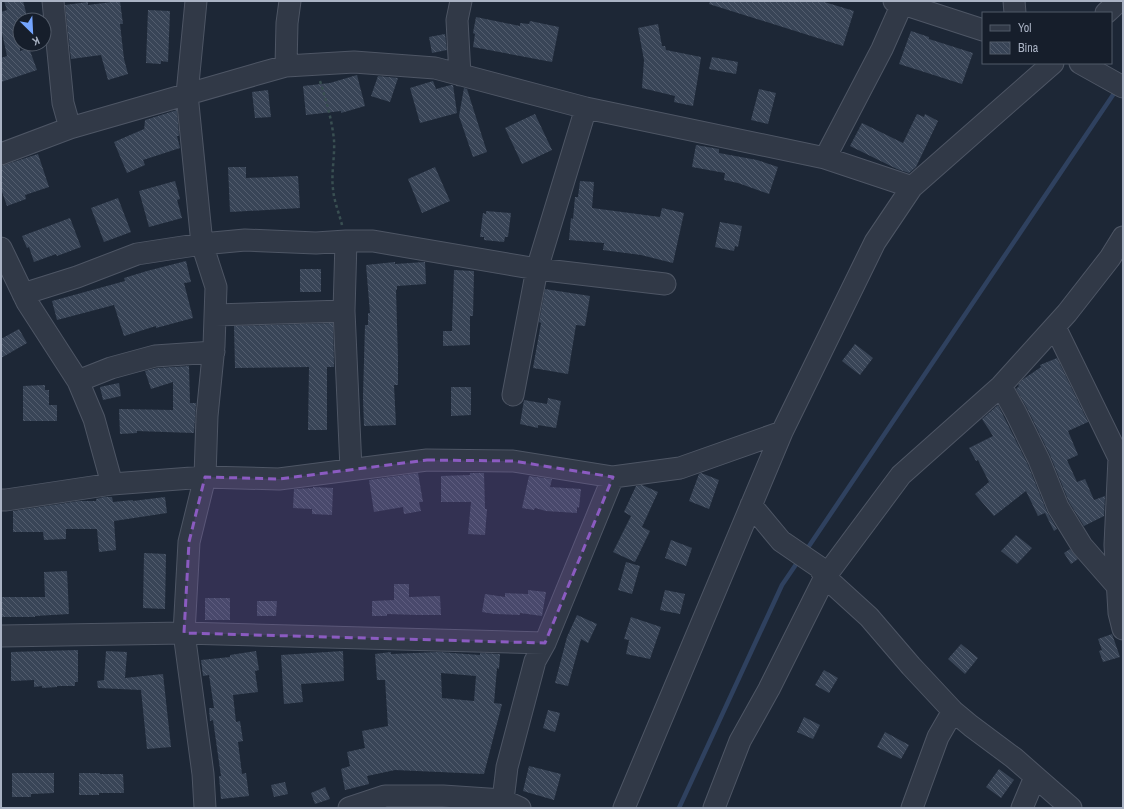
<svg xmlns="http://www.w3.org/2000/svg" width="1124" height="809" viewBox="0 0 1124 809" font-family="'Archivo Narrow',sans-serif">
	<style>
		.lines { fill: none; stroke-linecap: round; stroke-linejoin: round }
		.stream { stroke: #2f415f; stroke-width: 4.5 }
		.building { fill: url(#building-back-hatch); fill-rule: evenodd }
		.minor-casing { stroke: #4e5665; stroke-width: 23 }
		.path { stroke: #394f52; stroke-width: 2.5; stroke-dasharray: 3 3; stroke-linecap: butt }
		.minor { stroke: #313947; stroke-width: 21 }
		.marked { fill: #8b5bc1; fill-opacity: 0.2; stroke: #8b5bc1; stroke-width: 3; stroke-dasharray: 8 5; stroke-linejoin: round }
	</style>
	<defs>
		<pattern id="building-back-hatch" width="6" height="6" patternUnits="userSpaceOnUse"><rect width="6" height="6" fill="#394557"/><path d="M-1 5l2 2M0 0l6 6M5-1l2 2" fill="none" stroke="#535d6e"/></pattern>
	</defs>
	<rect width="100%" height="100%" fill="#1d2736"/>
	<g class="lines">
		<!-- stream -->
		<path class="stream" d="M 805,552 L 1117,89
			M 679,808 L 782,585 L 799,560"/>
	</g>
	<!-- building -->
	<path class="building" d="M 4,1 L 23,1 L 28,20 L 20,20 L 20,51 L 29,48 L 37,70 L 1,82 L 1,58 L 7,56 L 1,28 L 1,12 L 7,10 Z
		M 120,1 L 123,24 L 120,24 L 124,59 L 128,74 L 108,80 L 101,55 L 71,59 L 65,5 L 88,2 L 88,5 Z
		M 710,1 L 821,1 L 854,11 L 843,46 L 709,4 Z
		M 148,10 L 170,11 L 168,62 L 161,61 L 161,64 L 146,63 Z
		M 476,17 L 520,26 L 520,23 L 529,24 L 530,21 L 559,27 L 552,62 L 473,47 L 475,34 L 473,33 Z
		M 658,24 L 662,46 L 665,46 L 666,50 L 701,57 L 698,77 L 693,106 L 674,102 L 675,96 L 642,88 L 644,60 L 638,28 Z
		M 911,31 L 929,37 L 929,39 L 973,53 L 962,84 L 899,64 Z
		M 445,34 L 447,50 L 432,53 L 429,37 Z
		M 712,57 L 738,62 L 736,74 L 709,69 Z
		M 357,75 L 365,106 L 341,113 L 341,111 L 306,115 L 303,86 L 330,83 Z
		M 378,76 L 398,78 L 390,102 L 371,96 Z
		M 433,81 L 436,89 L 451,85 L 453,85 L 457,113 L 420,123 L 410,88 Z
		M 464,88 L 467,89 L 487,152 L 473,157 L 459,116 Z
		M 759,89 L 776,93 L 768,124 L 751,120 Z
		M 268,90 L 271,117 L 255,118 L 252,92 Z
		M 177,110 L 179,136 L 177,136 L 180,148 L 143,160 L 145,165 L 127,173 L 114,142 L 144,129 L 144,131 L 145,120 Z
		M 535,114 L 552,150 L 522,164 L 505,128 Z
		M 917,114 L 924,117 L 925,114 L 938,121 L 916,167 L 909,173 L 897,169 L 850,146 L 862,123 L 903,143 Z
		M 696,145 L 719,149 L 719,153 L 757,160 L 778,167 L 769,194 L 738,183 L 724,180 L 725,173 L 692,167 Z
		M 38,154 L 49,187 L 25,195 L 26,199 L 7,206 L 1,189 L 1,166 Z
		M 228,167 L 246,167 L 246,178 L 298,176 L 300,208 L 230,212 Z
		M 435,167 L 450,201 L 422,213 L 408,179 Z
		M 175,181 L 180,199 L 177,200 L 182,218 L 149,227 L 139,191 Z
		M 580,181 L 594,182 L 592,208 L 660,217 L 662,208 L 684,213 L 673,263 L 641,255 L 603,250 L 604,243 L 569,240 L 571,218 L 573,219 L 575,197 L 578,197 Z
		M 118,198 L 131,232 L 104,242 L 91,208 Z
		M 486,211 L 511,213 L 508,237 L 505,237 L 504,242 L 484,240 L 484,237 L 480,237 L 483,213 L 486,214 Z
		M 70,218 L 81,247 L 57,256 L 56,254 L 34,262 L 29,247 L 27,248 L 22,236 Z
		M 720,222 L 742,226 L 738,247 L 735,246 L 734,251 L 715,247 Z
		M 186,261 L 191,282 L 184,283 L 193,318 L 156,328 L 156,326 L 124,336 L 114,305 L 57,320 L 52,301 L 125,281 L 124,278 L 147,271 Z
		M 395,262 L 395,264 L 425,262 L 426,284 L 397,286 L 397,290 L 396,290 L 398,359 L 398,385 L 394,385 L 396,425 L 364,426 L 363,397 L 365,325 L 368,325 L 368,313 L 370,313 L 366,265 Z
		M 300,269 L 321,269 L 321,292 L 300,292 Z
		M 454,270 L 474,271 L 473,316 L 470,316 L 470,345 L 443,346 L 443,331 L 452,331 Z
		M 545,289 L 590,296 L 585,326 L 576,325 L 568,374 L 533,368 L 541,323 L 539,322 Z
		M 333,323 L 334,367 L 327,367 L 327,430 L 308,430 L 309,367 L 235,368 L 234,326 Z
		M 19,329 L 27,343 L 1,358 L 1,339 Z
		M 855,344 L 873,358 L 860,375 L 842,361 Z
		M 1057,358 L 1088,422 L 1068,431 L 1078,455 L 1067,460 L 1077,482 L 1085,479 L 1094,500 L 1105,496 L 1104,516 L 1084,526 L 1069,502 L 1050,455 L 1027,408 L 1016,389 L 1019,386 L 1018,385 L 1022,380 L 1041,367 L 1040,365 Z
		M 189,366 L 190,403 L 196,403 L 194,433 L 137,431 L 137,433 L 120,434 L 119,409 L 173,410 L 173,382 L 151,389 L 145,371 L 157,368 Z
		M 119,383 L 121,396 L 103,400 L 100,387 Z
		M 45,385 L 45,390 L 49,390 L 49,405 L 57,405 L 57,421 L 23,421 L 23,386 Z
		M 451,387 L 471,387 L 471,415 L 451,416 Z
		M 548,398 L 561,401 L 556,428 L 538,425 L 538,428 L 520,424 L 524,400 L 547,404 Z
		M 998,405 L 1028,465 L 1047,512 L 1057,529 L 1054,531 L 1045,513 L 1038,516 L 1026,491 L 994,516 L 975,494 L 989,482 L 978,460 L 976,461 L 969,448 L 993,436 L 982,419 Z
		M 418,473 L 423,502 L 419,502 L 421,511 L 404,514 L 403,507 L 374,512 L 369,480 Z
		M 470,473 L 484,473 L 485,509 L 487,509 L 485,535 L 468,534 L 471,502 L 441,502 L 441,476 L 470,475 Z
		M 701,473 L 719,480 L 709,509 L 689,501 L 699,474 Z
		M 529,476 L 552,479 L 550,487 L 581,489 L 579,508 L 577,507 L 577,513 L 546,511 L 535,508 L 534,510 L 522,508 Z
		M 642,485 L 658,492 L 642,527 L 650,531 L 635,562 L 613,552 L 631,516 L 624,512 L 636,486 Z
		M 313,487 L 333,488 L 332,515 L 312,514 L 312,509 L 293,508 L 294,489 L 313,488 Z
		M 104,497 L 112,497 L 113,502 L 133,500 L 133,501 L 165,497 L 167,513 L 114,521 L 116,550 L 99,552 L 97,529 L 66,529 L 66,539 L 44,540 L 43,532 L 13,532 L 13,511 L 79,501 L 96,501 L 96,499 Z
		M 1016,535 L 1032,548 L 1017,564 L 1001,551 Z
		M 671,540 L 692,548 L 686,566 L 665,558 Z
		M 1070,549 L 1078,559 L 1071,564 L 1064,553 Z
		M 144,553 L 166,554 L 165,609 L 143,608 Z
		M 626,562 L 640,566 L 632,594 L 618,590 Z
		M 67,571 L 69,614 L 35,616 L 35,617 L 1,617 L 1,597 L 45,597 L 44,572 Z
		M 394,584 L 409,584 L 409,597 L 440,596 L 441,615 L 418,615 L 387,614 L 387,616 L 372,616 L 372,601 L 394,600 Z
		M 528,590 L 546,592 L 542,616 L 520,613 L 520,615 L 495,614 L 482,612 L 485,594 L 505,597 L 505,593 L 528,594 Z
		M 665,590 L 685,594 L 680,614 L 660,610 Z
		M 205,598 L 230,598 L 230,620 L 205,620 Z
		M 257,601 L 277,601 L 276,616 L 257,616 Z
		M 577,615 L 597,624 L 588,643 L 581,639 L 568,686 L 555,683 L 567,637 Z
		M 631,617 L 661,627 L 650,659 L 626,654 L 629,640 L 624,639 Z
		M 1112,634 L 1120,657 L 1103,662 L 1099,651 L 1102,650 L 1098,639 Z
		M 961,644 L 978,658 L 965,674 L 948,659 Z
		M 78,650 L 78,682 L 75,682 L 75,686 L 57,686 L 57,687 L 42,688 L 42,686 L 34,687 L 34,680 L 11,681 L 11,652 Z
		M 106,651 L 127,652 L 125,678 L 163,674 L 171,747 L 147,749 L 141,690 L 98,688 L 97,681 L 104,680 Z
		M 256,651 L 259,670 L 255,671 L 258,692 L 233,695 L 236,722 L 240,721 L 243,741 L 238,742 L 242,774 L 246,773 L 249,796 L 221,799 L 219,776 L 221,776 L 213,720 L 210,721 L 209,708 L 214,708 L 209,675 L 203,676 L 201,660 L 230,657 L 230,655 Z
		M 343,651 L 344,681 L 301,684 L 303,702 L 284,704 L 281,655 Z
		M 391,652 L 391,654 L 439,652 L 480,655 L 480,653 L 500,654 L 499,669 L 497,668 L 494,703 L 502,704 L 484,774 L 395,770 L 367,776 L 369,784 L 345,790 L 341,769 L 350,766 L 347,752 L 365,748 L 362,731 L 388,726 L 385,680 L 377,680 L 375,654 ZM 441,673 L 476,676 L 474,701 L 442,698 Z
		M 824,670 L 838,678 L 829,693 L 815,685 Z
		M 548,710 L 560,713 L 555,732 L 543,728 Z
		M 804,717 L 820,725 L 813,739 L 797,732 Z
		M 885,732 L 909,745 L 901,759 L 877,747 Z
		M 529,766 L 561,774 L 554,800 L 523,791 Z
		M 999,769 L 1014,780 L 1001,798 L 986,787 Z
		M 12,773 L 54,773 L 54,793 L 31,794 L 31,797 L 12,797 Z
		M 79,773 L 100,773 L 100,774 L 123,774 L 124,793 L 99,793 L 99,795 L 79,795 Z
		M 285,782 L 288,794 L 274,797 L 271,785 Z
		M 325,787 L 330,799 L 315,804 L 311,793 Z"/>
	<g class="lines">
		<defs>
			<path id="minor" d="M 53,1 L 63,103 L 70,128
				M 196,1 L 187,94 L 202,244 L 216,287 L 214,346 L 207,416 L 205,477 L 189,542 L 184,633 L 203,774 L 205,808
				M 894,1 L 983,30
				M 1014,1 L 1015,13
				M 1106,13 L 1119,1
				M 1080,63 L 1123,87
				M 286,66 L 287,23 L 290,1
				M 460,75 L 457,20 L 461,1
				M 1,154 L 70,128 L 254,75 L 286,66 L 354,62 L 435,68 L 586,108 L 825,158 L 912,187
				M 825,158 L 882,49 L 902,4
				M 1,248 L 27,302 L 78,381 L 94,419 L 112,484
				M 23,294 L 77,277 L 137,254 L 202,244 L 245,240 L 316,243 L 346,241
				M 215,315 L 344,311
				M 1055,327 L 1119,458 L 1115,545 L 1119,613 L 1123,629
				M 78,381 L 111,368 L 155,356 L 214,352
				M 1001,386 L 1016,413 L 1039,460 L 1058,507 L 1082,546 L 1118,587
				M 513,395 L 537,269 L 586,108
				M 351,469 L 344,311 L 346,241 L 373,241 L 537,269 L 665,284
				M 1,500 L 6,500 L 112,484 L 205,477 L 279,479 L 427,460 L 513,461 L 613,477 L 680,468 L 782,432
				M 751,505 L 781,541 L 819,567 L 825,577 L 869,617 L 911,666 L 953,711 L 971,726 L 1014,758 L 1071,808
				M 1,636 L 184,633 L 545,643
				M 349,808 L 385,796 L 443,796 L 503,800 L 520,808
				M 501,808 L 503,800 L 507,767 L 535,661 L 545,643 L 613,477
				M 624,808 L 782,432 L 875,242 L 912,187 L 1053,63
				M 714,808 L 740,741 L 769,689 L 825,577 L 901,475 L 1001,386 L 1067,313 L 1110,258 L 1123,237
				M 912,808 L 938,737 L 953,711
				M 1022,808 L 1035,777"/>
		</defs>
		<!-- minor casing -->
		<use href="#minor" class="minor-casing"/>
		<!-- path -->
		<path class="path" d="M 320,81 C 326,100 332,120 334,140 C 335,157 331,173 333,189 C 334,201 339,213 342,225"/>
		<!-- minor -->
		<use href="#minor" class="minor"/>
	</g>
	<!-- marked area -->
	<path class="marked" d="M 427,460 L 513,461 L 613,477 L 545,643 L 184,633 L 189,542 L 205,477 L 279,479 Z"/>
	<!-- border -->
	<rect width="1124" height="809" fill="none" stroke="#aab3c4" stroke-width="4"/>
	<!-- legend -->
	<rect x="982" y="12" width="130" height="52" fill="#161e2b" stroke="#515a68"/>
	<rect x="990" y="25" width="20" height="6" fill="#313947" stroke="#515a68"/>
	<text x="1018" y="32" font-size="12" fill="#aab3c4">Yol</text>
	<rect x="990" y="42" width="20" height="12" fill="url(#building-back-hatch)" stroke="#515a68"/>
	<text x="1018" y="52" font-size="12" fill="#aab3c4">Bina</text>
	<!-- north arrow -->
	<g transform="translate(32 32) rotate(156)"><circle r="19" fill="#161e2b" stroke="#515a68"/>
	<path d="M0-3L7 15L0 10L-7 15Z" fill="#74a5ff"/>
	<text y="-6" font-size="11" font-weight="bold" text-anchor="middle" fill="#aab3c4">K</text>
	</g>
</svg>
